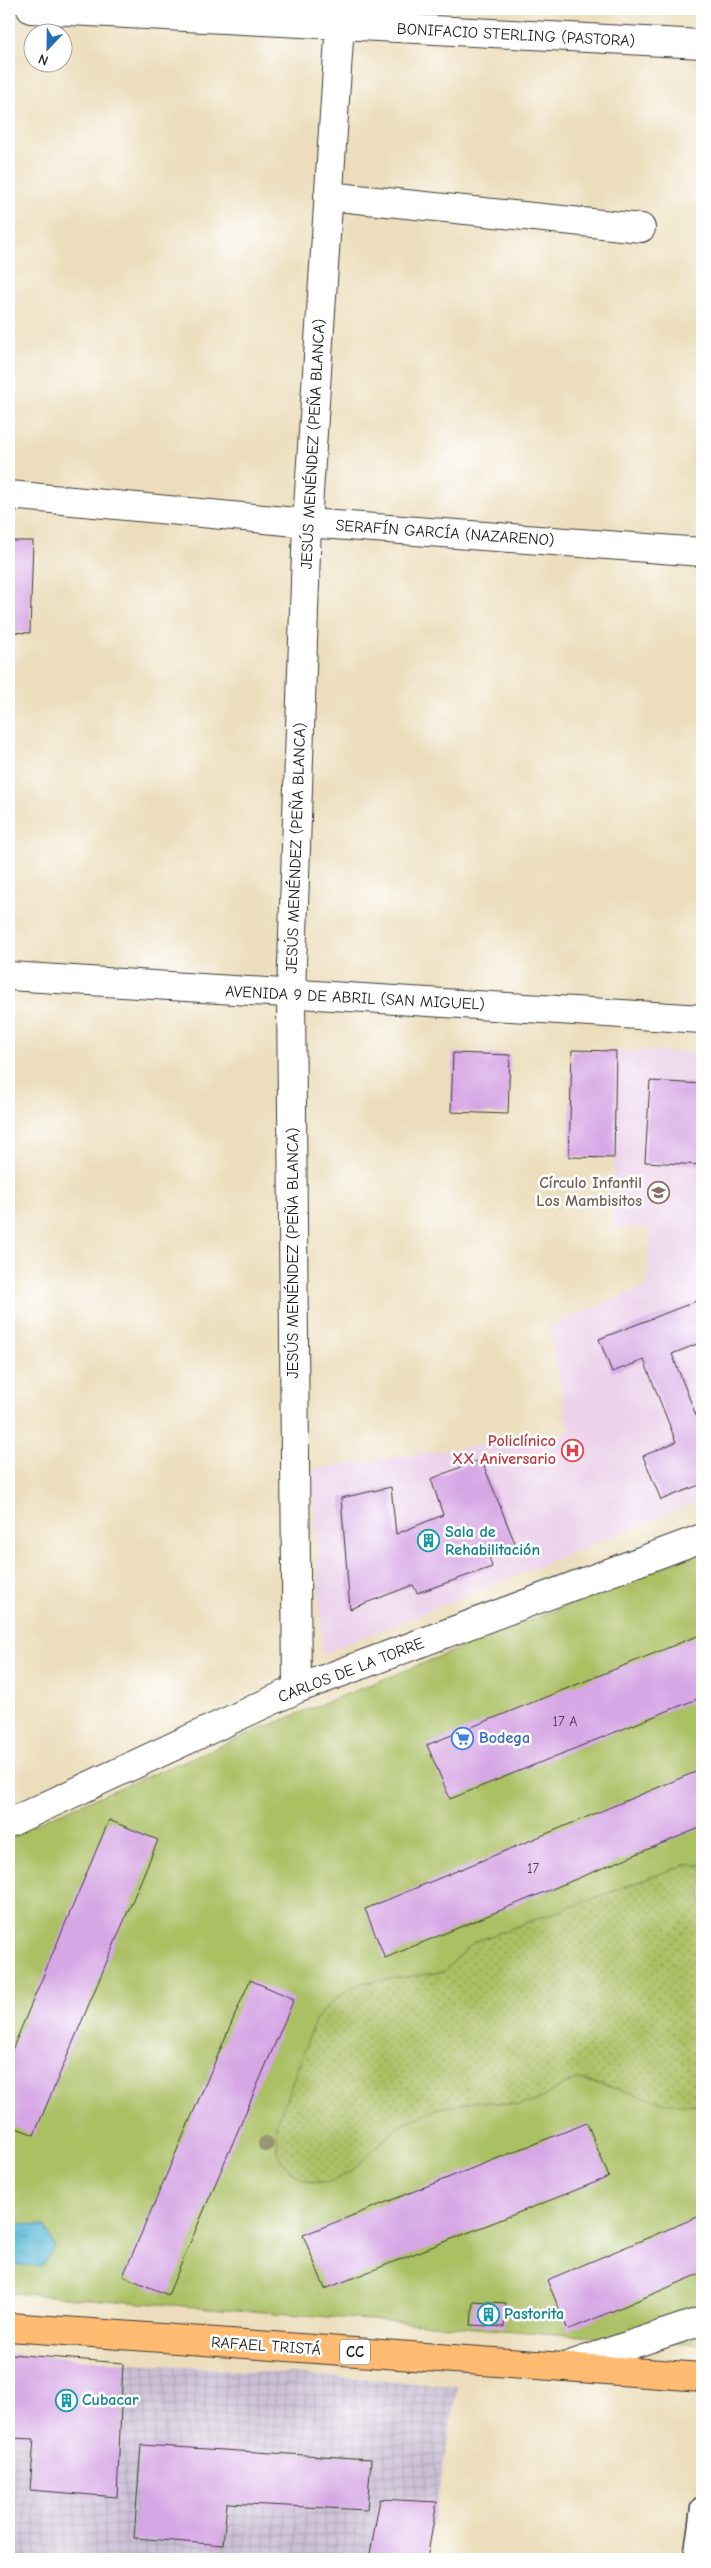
<svg xmlns="http://www.w3.org/2000/svg" width="711" height="2568" viewBox="0 0 711 2568" font-family="'Comic Neue',sans-serif">
	<style>
		.built { fill: #ecd1ea }
		.industrial { fill: url(#industrial-grid) }
		.grass { fill: #abbf63; stroke: #646e40 }
		.park { fill: url(#park-dots); stroke: #646e40 }
		.water { fill: url(#water-ripples); stroke: #3a6a79 }
		.building { fill: #d7a7e5 }
		.lines { fill: none; stroke-linecap: round; stroke-linejoin: round }
		.service-casing { stroke: #3b3934; stroke-width: 25 }
		.minor-casing { stroke: #3b3934; stroke-width: 30 }
		.tertiary-casing { stroke: #3b3934; stroke-width: 30 }
		.primary-casing { stroke: #3b3934; stroke-width: 30 }
		.service { stroke: #fff; stroke-width: 22 }
		.minor { stroke: #fff; stroke-width: 28 }
		.tertiary { stroke: #fff; stroke-width: 28 }
		.primary { stroke: #ffbb71; stroke-width: 28 }
		.tree { fill: #999773 }
		.labels { text-anchor: middle; dominant-baseline: central; stroke-width: 5; stroke-linejoin: round; paint-order: stroke }
		.number-label { font-size: 14px; fill: #4b3f4e }
		.shield { fill: #fff; stroke: #606060; stroke-width: 1 }
		.shield-label { font-size: 15px; font-weight: bold; fill: #1c1c1c }
		.street-label { font-size: 16px; fill: #1c1c1c; stroke: #fff }
		.education-label { font-size: 16px; font-weight: bold; fill: #785e54; stroke: #fff; text-anchor: end }
		.health-label { font-size: 16px; font-weight: bold; fill: #be3a42; stroke: #fff; text-anchor: end }
		.culture-label { font-size: 16px; font-weight: bold; fill: #0d838f; stroke: #fff; text-anchor: start }
		.shop-label { font-size: 16px; font-weight: bold; fill: #366cbe; stroke: #fff; text-anchor: start }
	</style>
	<defs>
		<pattern id="industrial-grid" width="8" height="8" patternUnits="userSpaceOnUse" patternTransform="scale(1.25)"><rect width="8" height="8" fill="#cbbfd5"/><path d="M0 4h8M4 0v8" fill="none" stroke="#aea4b6"/></pattern>
		<pattern id="park-dots" width="8" height="8" patternUnits="userSpaceOnUse" patternTransform="scale(1.25)"><rect width="8" height="8" fill="#abbf63"/><path d="M2 2h.1M6 6h.1" fill="none" stroke="#8a9a51" stroke-width="1.8" stroke-linecap="round"/></pattern>
		<pattern id="water-ripples" width="26" height="14" patternUnits="userSpaceOnUse" patternTransform="scale(1.25)"><rect width="26" height="14" fill="#57b8d6"/><path d="M2 4q2-2 4 0t4 0M15 11q2-2 4 0t4 0" fill="none" stroke="#4795ad"/></pattern>
	</defs>
	<rect width="100%" height="100%" fill="#fff"/>
	<filter id="ink" filterUnits="userSpaceOnUse"><feTurbulence type="fractalNoise" baseFrequency=".02" numOctaves="2"/><feDisplacementMap in="SourceGraphic" scale="10" xChannelSelector="R" yChannelSelector="G"/><feConvolveMatrix kernelMatrix="1 2 1 2 8 2 1 2 1" color-interpolation-filters="sRGB"/></filter>
	<filter id="wash" filterUnits="userSpaceOnUse"><feTurbulence type="fractalNoise" baseFrequency=".0096" numOctaves="4" result="noise"/><feDisplacementMap in="SourceGraphic" scale="20" xChannelSelector="R" yChannelSelector="G"/><feGaussianBlur stdDeviation="1.12" result="paint"/><feColorMatrix in="noise" values="0 0 0 0 0 0 0 0 0 0 0 0 0 0 0 0 0 1.4 0 .05"/><feComposite in="paint" operator="in"/></filter>
	<g filter="url(#wash)">
		<rect width="100%" height="100%" fill="#ecdebc"/>
		<!-- built -->
		<path class="built" d="M 616,1051 L 702,1053 L 702,1500 L 322,1654 L 313,1469 L 569,1432 L 549,1326 L 648,1285 L 650,1228 L 612,1227 Z"/>
		<!-- industrial -->
		<path class="industrial" d="M 9,2354 L 457,2386 L 427,2559 L 9,2559 Z"/>
		<!-- grass -->
		<path class="grass" d="M 702,1551 L 702,1865 L 685,1865 L 474,1942 L 443,1972 L 360,1983 L 289,2170 L 307,2181 L 318,2183 L 349,2173 L 397,2127 L 435,2109 L 477,2101 L 519,2105 L 536,2101 L 566,2083 L 580,2080 L 694,2105 L 702,2103 L 702,2345 L 9,2293 L 9,1834 L 287,1718 Z"/>
		<!-- park -->
		<path class="park" d="M 685,1865 L 702,1865 L 702,2103 C 666,2111 618,2085 580,2080 L 566,2083 L 536,2101 L 519,2105 L 477,2101 L 435,2109 L 397,2127 L 349,2173 L 329,2182 L 307,2181 L 298,2176 L 282,2162 L 277,2152 L 276,2126 L 315,2021 L 333,2000 L 360,1983 L 443,1972 L 474,1942 Z"/>
		<!-- water -->
		<path class="water" d="M 20,2223 L 45,2226 L 55,2248 L 41,2267 L 17,2265 C 7,2244 7,2243 20,2223 Z"/>
		<g id="blocks">
			<!-- building -->
			<path class="building" d="M 9,541 L 33,541 L 30,633 L 9,632 Z
				M 572,1050 L 616,1051 L 614,1158 L 569,1157 Z
				M 453,1053 L 510,1055 L 508,1114 L 451,1112 Z
				M 650,1081 L 702,1084 L 702,1165 L 645,1162 Z
				M 702,1299 L 702,1342 L 672,1354 L 697,1418 L 702,1416 L 702,1484 L 661,1500 L 643,1456 L 676,1442 L 644,1360 L 612,1372 L 599,1339 Z
				M 481,1459 L 517,1548 L 489,1557 L 492,1567 L 417,1593 L 413,1585 L 350,1609 L 341,1498 L 391,1487 L 396,1534 L 443,1515 L 431,1479 Z
				M 702,1634 L 702,1697 L 450,1799 L 427,1745 Z
				M 700,1770 L 702,1776 L 702,1827 L 385,1958 L 365,1909 Z
				M 109,1820 L 158,1840 L 34,2135 L 9,2125 L 9,2057 Z
				M 250,1980 L 294,1999 L 168,2295 L 123,2276 Z
				M 587,2123 L 609,2177 L 325,2289 L 303,2235 Z
				M 702,2215 L 702,2273 L 568,2330 L 547,2280 Z
				M 473,2301 L 506,2303 L 504,2327 L 471,2325 Z
				M 9,2354 L 123,2363 L 117,2497 L 30,2490 L 34,2439 L 9,2438 Z
				M 141,2445 L 371,2459 L 367,2510 L 227,2503 L 223,2545 L 134,2538 Z
				M 380,2499 L 437,2502 L 427,2559 L 369,2559 Z"/>
		</g>
	</g>
	<g filter="url(#ink)">
		<use href="#blocks" fill-opacity="0" stroke="#3b3934" stroke-width="1"/>
		<g class="lines">
			<defs>
				<path id="service" d="M 695,2559 L 702,2508"/>
				<path id="minor" d="M 31,9 L 702,44
					M 328,196 L 641,228
					M 9,495 L 307,523 L 702,552
					M 297,1689 L 291,994 L 307,523 L 341,9
					M 9,1823 L 297,1689 L 702,1538
					M 564,2367 L 702,2321"/>
				<path id="tertiary" d="M 9,976 L 702,1019"/>
				<path id="primary" d="M 9,2327 L 702,2377"/>
			</defs>
			<!-- service casing -->
			<use href="#service" class="service-casing"/>
			<!-- minor casing -->
			<use href="#minor" class="minor-casing"/>
			<!-- tertiary casing -->
			<use href="#tertiary" class="tertiary-casing"/>
			<!-- primary casing -->
			<use href="#primary" class="primary-casing"/>
			<!-- service -->
			<use href="#service" class="service"/>
			<!-- minor -->
			<use href="#minor" class="minor"/>
			<!-- tertiary -->
			<use href="#tertiary" class="tertiary"/>
			<!-- primary -->
			<use href="#primary" class="primary"/>
		</g>
		<!-- trees -->
		<circle class="tree" cx="266" cy="2144" r="8"/>
	</g>
	<!-- icons -->
	<defs>
		<symbol id="school-ring" viewBox="-11 -11 22 22"><circle r="9.5" fill="#fff" stroke="#8d6e63" stroke-width="1.5"/><path d="M0-5L7-2L0 1L-7-2ZM-4 1L0 2.5L4 1V4Q0 6-4 4Z" fill="#8d6e63"/></symbol>
		<symbol id="hospital-ring" viewBox="-11 -11 22 22"><circle r="9.5" fill="#fff" stroke="#e0444e" stroke-width="1.5"/><path d="M-5-5h3v3.5h4V-5h3V5h-3V1.5h-4V5h-3Z" fill="#e0444e"/></symbol>
		<symbol id="building-ring" viewBox="-11 -11 22 22"><circle r="9.5" fill="#fff" stroke="#0f9aa8" stroke-width="1.5"/><path d="M-4-6H4V6H1V3H-1V6H-4ZM-2.5-4.3h1.7v1.8h-1.7ZM.8-4.3h1.7v1.8H.8ZM-2.5-1h1.7V.8h-1.7ZM.8-1h1.7V.8H.8Z" fill="#0f9aa8"/></symbol>
		<symbol id="supermarket-ring" viewBox="-11 -11 22 22"><circle r="9.5" fill="#fff" stroke="#3f7fe0" stroke-width="1.5"/><path d="M-6-5.5h2.5l.6 2H6L4.5 2H-2.5L-4.4-4H-6ZM-1.5 3.2a1.3 1.3 0 1 0 .1 0ZM3 3.2a1.3 1.3 0 1 0 .1 0Z" fill="#3f7fe0"/></symbol>
	</defs>
	<g fill-rule="evenodd">
		<use href="#school-ring" x="646" y="1180" width="25" height="25"/>
		<use href="#hospital-ring" x="560" y="1438" width="25" height="25"/>
		<use href="#building-ring" x="416" y="1528" width="25" height="25"/>
		<use href="#supermarket-ring" x="450" y="1726" width="25" height="25"/>
		<use href="#building-ring" x="476" y="2302" width="25" height="25"/>
		<use href="#building-ring" x="54" y="2388" width="25" height="25"/>
	</g>
	<g class="labels">
		<!-- number labels -->
		<g class="number-label">
			<text x="565" y="1721">17 A</text>
			<text x="533" y="1868">17</text>
		</g>
		<!-- shield labels -->
		<rect class="shield" x="340" y="2339.5" width="30" height="25" rx="4"/>
		<g class="shield-label">
			<text x="355" y="2352">CC</text>
		</g>
		<!-- street labels -->
		<g class="street-label">
			<text transform="translate(516 35) rotate(3)">BONIFACIO STERLING (PASTORA)</text>
			<text transform="translate(313 444) rotate(-87)">JESÚS MENÉNDEZ (PEÑA BLANCA)</text>
			<text transform="translate(445 533) rotate(4)">SERAFÍN GARCÍA (NAZARENO)</text>
			<text transform="translate(296 848) rotate(-88)">JESÚS MENÉNDEZ (PEÑA BLANCA)</text>
			<text transform="translate(355 998) rotate(3)">AVENIDA 9 DE ABRIL (SAN MIGUEL)</text>
			<text transform="translate(293 1253) rotate(-90)">JESÚS MENÉNDEZ (PEÑA BLANCA)</text>
			<text transform="translate(351 1670) rotate(-21)">CARLOS DE LA TORRE</text>
			<text transform="translate(266 2346) rotate(4)">RAFAEL TRISTÁ</text>
		</g>
		<!-- education labels -->
		<g class="education-label">
			<text x="642" y="1183">Círculo Infantil<tspan x="642" dy="18">Los Mambisitos</tspan></text>
		</g>
		<!-- health labels -->
		<g class="health-label">
			<text x="556" y="1441">Policlínico<tspan x="556" dy="18">XX Aniversario</tspan></text>
		</g>
		<!-- culture labels -->
		<g class="culture-label">
			<text x="445" y="1532">Sala de<tspan x="445" dy="18">Rehabilitación</tspan></text>
			<text x="504" y="2314">Pastorita</text>
			<text x="82" y="2400">Cubacar</text>
		</g>
		<!-- shop labels -->
		<g class="shop-label">
			<text x="479" y="1738">Bodega</text>
		</g>
	</g>
	<!-- margin -->
	<rect width="711" height="2568" fill="none" stroke="#fff" stroke-width="30"/>
	<!-- north arrow -->
	<g transform="translate(48 48) rotate(202)"><circle r="24" fill="#ffffff" stroke="#a4a4a4"/>
	<path d="M0-4L9 19L0 12L-9 19Z" fill="#1f6fb2"/>
	<text y="-8" font-size="14" font-weight="bold" text-anchor="middle" fill="#1c1c1c">N</text>
	</g>
</svg>
